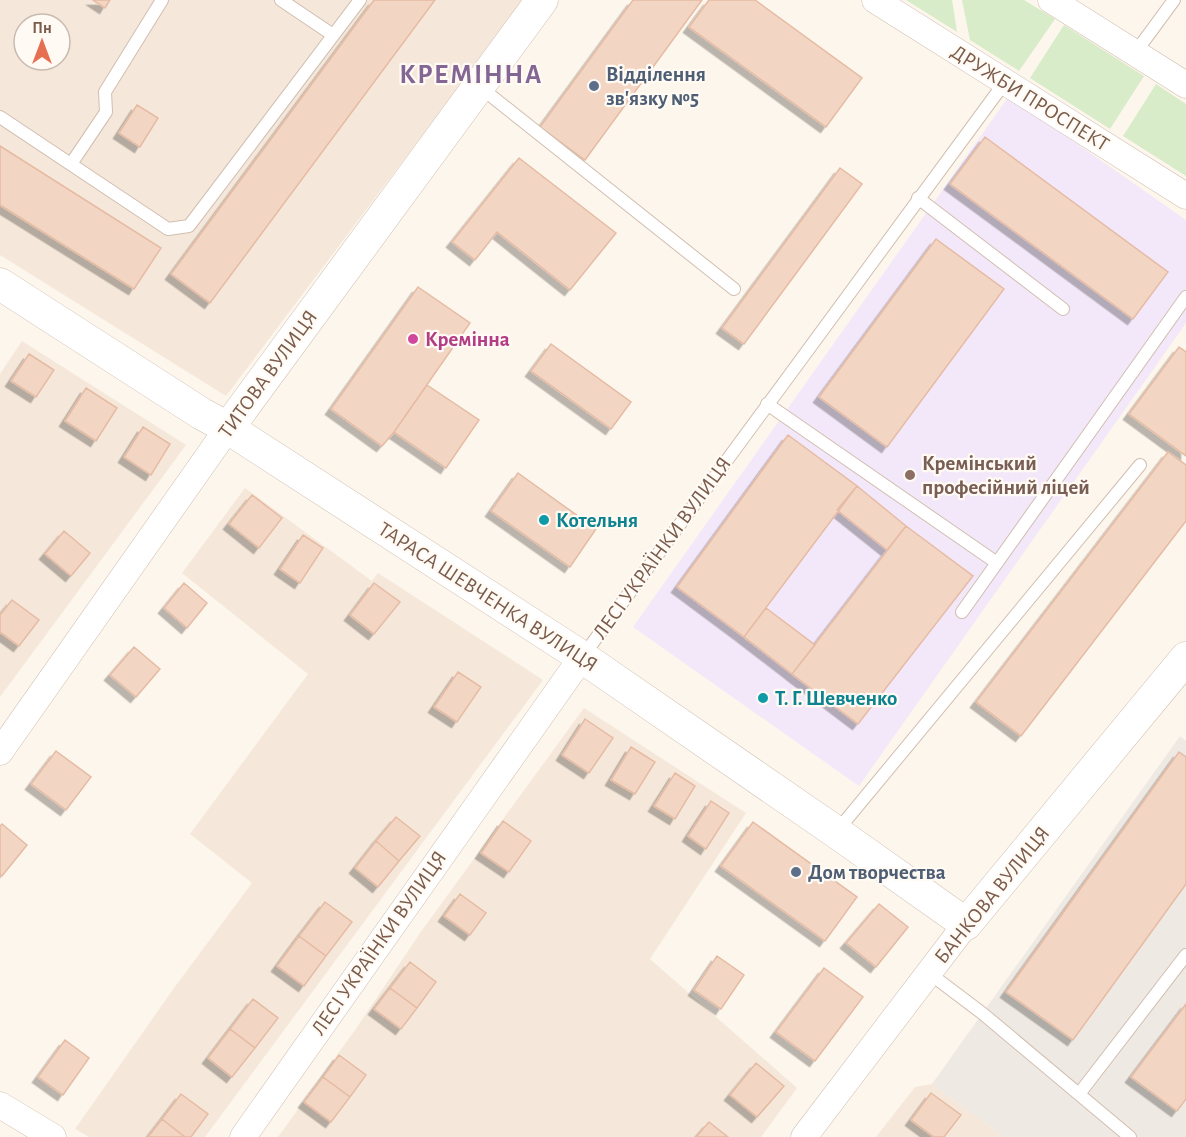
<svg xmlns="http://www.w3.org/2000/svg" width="1186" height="1137" viewBox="0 0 1186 1137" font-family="'Alegreya Sans',sans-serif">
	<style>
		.residential { fill: #f5e8da; fill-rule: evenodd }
		.industrial { fill: #efe9e4 }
		.education { fill: #f3e8fa }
		.green { fill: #d8ecc9 }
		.building { fill: #f3d5c3; stroke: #e6bba3; stroke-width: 1.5; filter: url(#shadow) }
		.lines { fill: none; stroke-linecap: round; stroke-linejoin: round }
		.service-casing { stroke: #d1beb0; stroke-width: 14 }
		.minor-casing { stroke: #d1beb0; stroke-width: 27 }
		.tertiary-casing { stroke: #d1beb0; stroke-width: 33 }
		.service { stroke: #fff; stroke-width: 12 }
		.minor { stroke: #fff; stroke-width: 26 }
		.tertiary { stroke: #fff; stroke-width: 32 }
		.service-dot { fill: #5c6f8a; stroke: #fffaf3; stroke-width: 2 }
		.hotel-dot { fill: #d1479c; stroke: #fffaf3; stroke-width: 2 }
		.education-dot { fill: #8d6e63; stroke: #fffaf3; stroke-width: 2 }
		.culture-dot { fill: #0f9aa8; stroke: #fffaf3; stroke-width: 2 }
		.labels { text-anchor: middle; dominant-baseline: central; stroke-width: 4.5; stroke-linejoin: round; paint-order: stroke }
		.service-label { font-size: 21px; font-weight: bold; fill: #4e5e75; stroke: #fffaf3; text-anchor: start }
		.street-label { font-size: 21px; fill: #7a5c4d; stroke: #fffaf3 }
		.hotel-label { font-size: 21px; font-weight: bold; fill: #b23c85; stroke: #fffaf3; text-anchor: start }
		.education-label { font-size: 21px; font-weight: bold; fill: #785e54; stroke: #fffaf3; text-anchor: start }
		.culture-label { font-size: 21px; font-weight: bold; fill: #0d838f; stroke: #fffaf3; text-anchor: start }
		.district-label { font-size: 27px; font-weight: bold; letter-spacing: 1.5px; fill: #846695; stroke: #fffaf3 }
	</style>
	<defs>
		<filter id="shadow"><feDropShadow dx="-5.5" dy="5.5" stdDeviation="0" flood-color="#0004"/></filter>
	</defs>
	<rect width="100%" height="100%" fill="#fdf6ec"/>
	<!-- residential -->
	<path class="residential" d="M 0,0 L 524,0 L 226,396 L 0,255 ZM 24,24 L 60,24 L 60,60 L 24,60 Z
		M 22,341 L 186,445 L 0,697 L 0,374 Z
		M 245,488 L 372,581 L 378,573 L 543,680 L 205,1137 L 89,1137 L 75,1129 L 174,988 L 252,883 L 190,834 L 308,674 L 182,573 Z
		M 584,708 L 746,813 L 650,959 L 797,1088 L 761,1137 L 278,1137 L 355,1030 L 420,933 Z
		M 932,1084 L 1004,1137 L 876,1137 L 915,1087 Z"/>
	<!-- industrial -->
	<path class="industrial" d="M 1180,736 L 1186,741 L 1186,1137 L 1004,1137 L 932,1084 Z"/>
	<!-- education -->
	<path class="education" d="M 1009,96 L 1186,220 L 1186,323 L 859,786 L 633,627 Z"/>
	<!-- green -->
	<path class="green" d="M 906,0 L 952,0 L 957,32 Z
		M 962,0 L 1024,0 L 1055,19 L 1019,71 L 970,40 Z
		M 1064,25 L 1144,76 L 1110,129 L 1030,78 Z
		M 1156,84 L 1186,104 L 1186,176 L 1123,136 Z"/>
	<!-- building -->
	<path class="building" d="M 93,0 L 110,0 L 105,8 Z
		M 374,0 L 435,0 L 210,303 L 171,274 Z
		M 633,0 L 702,0 L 585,160 L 540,127 Z
		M 709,0 L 755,0 L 862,78 L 826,127 L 689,27 Z
		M 137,105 L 158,118 L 140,147 L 119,133 Z
		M 985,137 L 1168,272 L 1133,319 L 950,184 Z
		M 0,146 L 161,248 L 134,289 L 0,205 Z
		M 519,158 L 616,233 L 570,290 L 497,232 L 475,260 L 452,242 Z
		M 840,168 L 862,184 L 744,344 L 722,328 Z
		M 936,239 L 1004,289 L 887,447 L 819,397 Z
		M 418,287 L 470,323 L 394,432 L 382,446 L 331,409 Z
		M 551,344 L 631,402 L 611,429 L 531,371 Z
		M 1179,347 L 1186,352 L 1186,456 L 1129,414 Z
		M 29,354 L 54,370 L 36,397 L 11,381 Z
		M 427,385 L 479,420 L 446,468 L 394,432 Z
		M 86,388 L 117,408 L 96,441 L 65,421 Z
		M 143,427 L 170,444 L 151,475 L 124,457 Z
		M 788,435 L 857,486 L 744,637 L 677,587 Z
		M 1168,452 L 1186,465 L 1186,521 L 1021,736 L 976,702 Z
		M 518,473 L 596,529 L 570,567 L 491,511 Z
		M 857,486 L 906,526 L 887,550 L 837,510 Z
		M 252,495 L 282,518 L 259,548 L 229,524 Z
		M 906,526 L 973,576 L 858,724 L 792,674 Z
		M 64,531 L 90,553 L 71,576 L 45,554 Z
		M 303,535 L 323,548 L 300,583 L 280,569 Z
		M 184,583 L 207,603 L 187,628 L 164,608 Z
		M 374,583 L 400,602 L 374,634 L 350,615 Z
		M 12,600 L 39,620 L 19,646 L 0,632 L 0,615 Z
		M 766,608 L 815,645 L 792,674 L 744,637 Z
		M 134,647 L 160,669 L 136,697 L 110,675 Z
		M 458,672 L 481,687 L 457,722 L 434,707 Z
		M 585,719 L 613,738 L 589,773 L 562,755 Z
		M 631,747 L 655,762 L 635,794 L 611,780 Z
		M 56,751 L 91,777 L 66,810 L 31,784 Z
		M 1179,752 L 1186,757 L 1186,884 L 1073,1040 L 1006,992 Z
		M 675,773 L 695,786 L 675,819 L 654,806 Z
		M 711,801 L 729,813 L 706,849 L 688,836 Z
		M 396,817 L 420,836 L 399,861 L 376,841 Z
		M 503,821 L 531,841 L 509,872 L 481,853 Z
		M 753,822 L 857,897 L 825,941 L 721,866 Z
		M 2,824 L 27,845 L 2,876 L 0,874 L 0,826 Z
		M 376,841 L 399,861 L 378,887 L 355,868 Z
		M 460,894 L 486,913 L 470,935 L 444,916 Z
		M 325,902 L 352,922 L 326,956 L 299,936 Z
		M 879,904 L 908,927 L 876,967 L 846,943 Z
		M 299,936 L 326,956 L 304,986 L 277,966 Z
		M 717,956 L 744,975 L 721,1009 L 694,990 Z
		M 410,962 L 436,982 L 417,1008 L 390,988 Z
		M 824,968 L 863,997 L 815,1061 L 776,1032 Z
		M 390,988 L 417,1008 L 401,1029 L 374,1009 Z
		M 253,999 L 278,1018 L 255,1048 L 230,1029 Z
		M 1186,1004 L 1186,1099 L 1177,1111 L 1131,1077 Z
		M 230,1029 L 255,1048 L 232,1077 L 208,1058 Z
		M 65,1040 L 89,1058 L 63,1095 L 38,1077 Z
		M 339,1055 L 366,1075 L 350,1097 L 323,1077 Z
		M 756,1063 L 784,1086 L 757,1117 L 730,1095 Z
		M 323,1077 L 350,1097 L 331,1122 L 304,1102 Z
		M 931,1093 L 961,1115 L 944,1137 L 934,1137 L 911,1120 Z
		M 181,1094 L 208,1114 L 191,1137 L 185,1137 L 162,1119 Z
		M 162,1119 L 185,1137 L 148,1137 Z
		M 709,1122 L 728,1137 L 696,1137 Z"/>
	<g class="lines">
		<defs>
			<path id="service" d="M 281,0 L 333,35
				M 1135,53 L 1174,0
				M 480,87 L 734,289
				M 0,117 L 168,229 L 189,226 L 360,0
				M 71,164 L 106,112 L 105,92 L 162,0
				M 918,198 L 1063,309
				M 767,404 L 997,563
				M 962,612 L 1186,297
				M 583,656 L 1005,82
				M 837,831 L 1140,465
				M 929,973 L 982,1013 L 1130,1137
				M 1079,1094 L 1186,955"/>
			<path id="minor" d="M 875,0 L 1186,196
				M 1051,0 L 1186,85
				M 0,752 L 228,428
				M 0,1105 L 53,1137
				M 243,1137 L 582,657
				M 804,1137 L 966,924"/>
			<path id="tertiary" d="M 0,284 L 202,414 L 228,428 L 582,657 L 836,832 L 966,924 L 1186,658
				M 228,428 L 542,0"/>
		</defs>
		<!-- service casing -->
		<use href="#service" class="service-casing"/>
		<!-- minor casing -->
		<use href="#minor" class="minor-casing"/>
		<!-- tertiary casing -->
		<use href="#tertiary" class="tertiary-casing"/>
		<!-- service -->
		<use href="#service" class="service"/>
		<!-- minor -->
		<use href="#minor" class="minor"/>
		<!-- tertiary -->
		<use href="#tertiary" class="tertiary"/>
	</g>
	<!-- markers -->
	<g class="service-dot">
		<circle cx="594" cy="86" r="6"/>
		<circle cx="796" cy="872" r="6"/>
	</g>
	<circle class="hotel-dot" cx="413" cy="339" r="6"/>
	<circle class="education-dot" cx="910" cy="475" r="6"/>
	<g class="culture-dot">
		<circle cx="544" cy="520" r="6"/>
		<circle cx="763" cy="698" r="6"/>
	</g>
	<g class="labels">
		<!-- service labels -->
		<g class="service-label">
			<text x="606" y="74">Відділення<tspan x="606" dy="24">зв'язку №5</tspan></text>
			<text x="808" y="872">Дом творчества</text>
		</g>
		<!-- street labels -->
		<g class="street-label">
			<text transform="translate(1030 98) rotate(32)">ДРУЖБИ ПРОСПЕКТ</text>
			<text transform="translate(268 374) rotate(-54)">ТИТОВА ВУЛИЦЯ</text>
			<text transform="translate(662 548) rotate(-54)">ЛЕСІ УКРАЇНКИ ВУЛИЦЯ</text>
			<text transform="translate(488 597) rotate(33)">ТАРАСА ШЕВЧЕНКА ВУЛИЦЯ</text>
			<text transform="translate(992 895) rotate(-51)">БАНКОВА ВУЛИЦЯ</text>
			<text transform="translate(379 943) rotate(-55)">ЛЕСІ УКРАЇНКИ ВУЛИЦЯ</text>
		</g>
		<!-- hotel labels -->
		<g class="hotel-label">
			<text x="425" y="339">Кремінна</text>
		</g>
		<!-- education labels -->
		<g class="education-label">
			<text x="922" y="463">Кремінський<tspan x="922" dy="24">професійний ліцей</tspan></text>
		</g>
		<!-- culture labels -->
		<g class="culture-label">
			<text x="556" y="520">Котельня</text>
			<text x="775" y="698">Т. Г. Шевченко</text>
		</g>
		<!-- district labels -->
		<g class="district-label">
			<text x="471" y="74">КРЕМІННА</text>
		</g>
	</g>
	<!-- north arrow -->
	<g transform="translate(42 42)"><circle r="28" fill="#fffaf3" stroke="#cabbb1" stroke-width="1.5"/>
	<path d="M0-4.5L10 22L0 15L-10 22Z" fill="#e76f51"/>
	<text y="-9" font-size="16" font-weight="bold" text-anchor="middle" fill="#7a5c4d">Пн</text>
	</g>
</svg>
